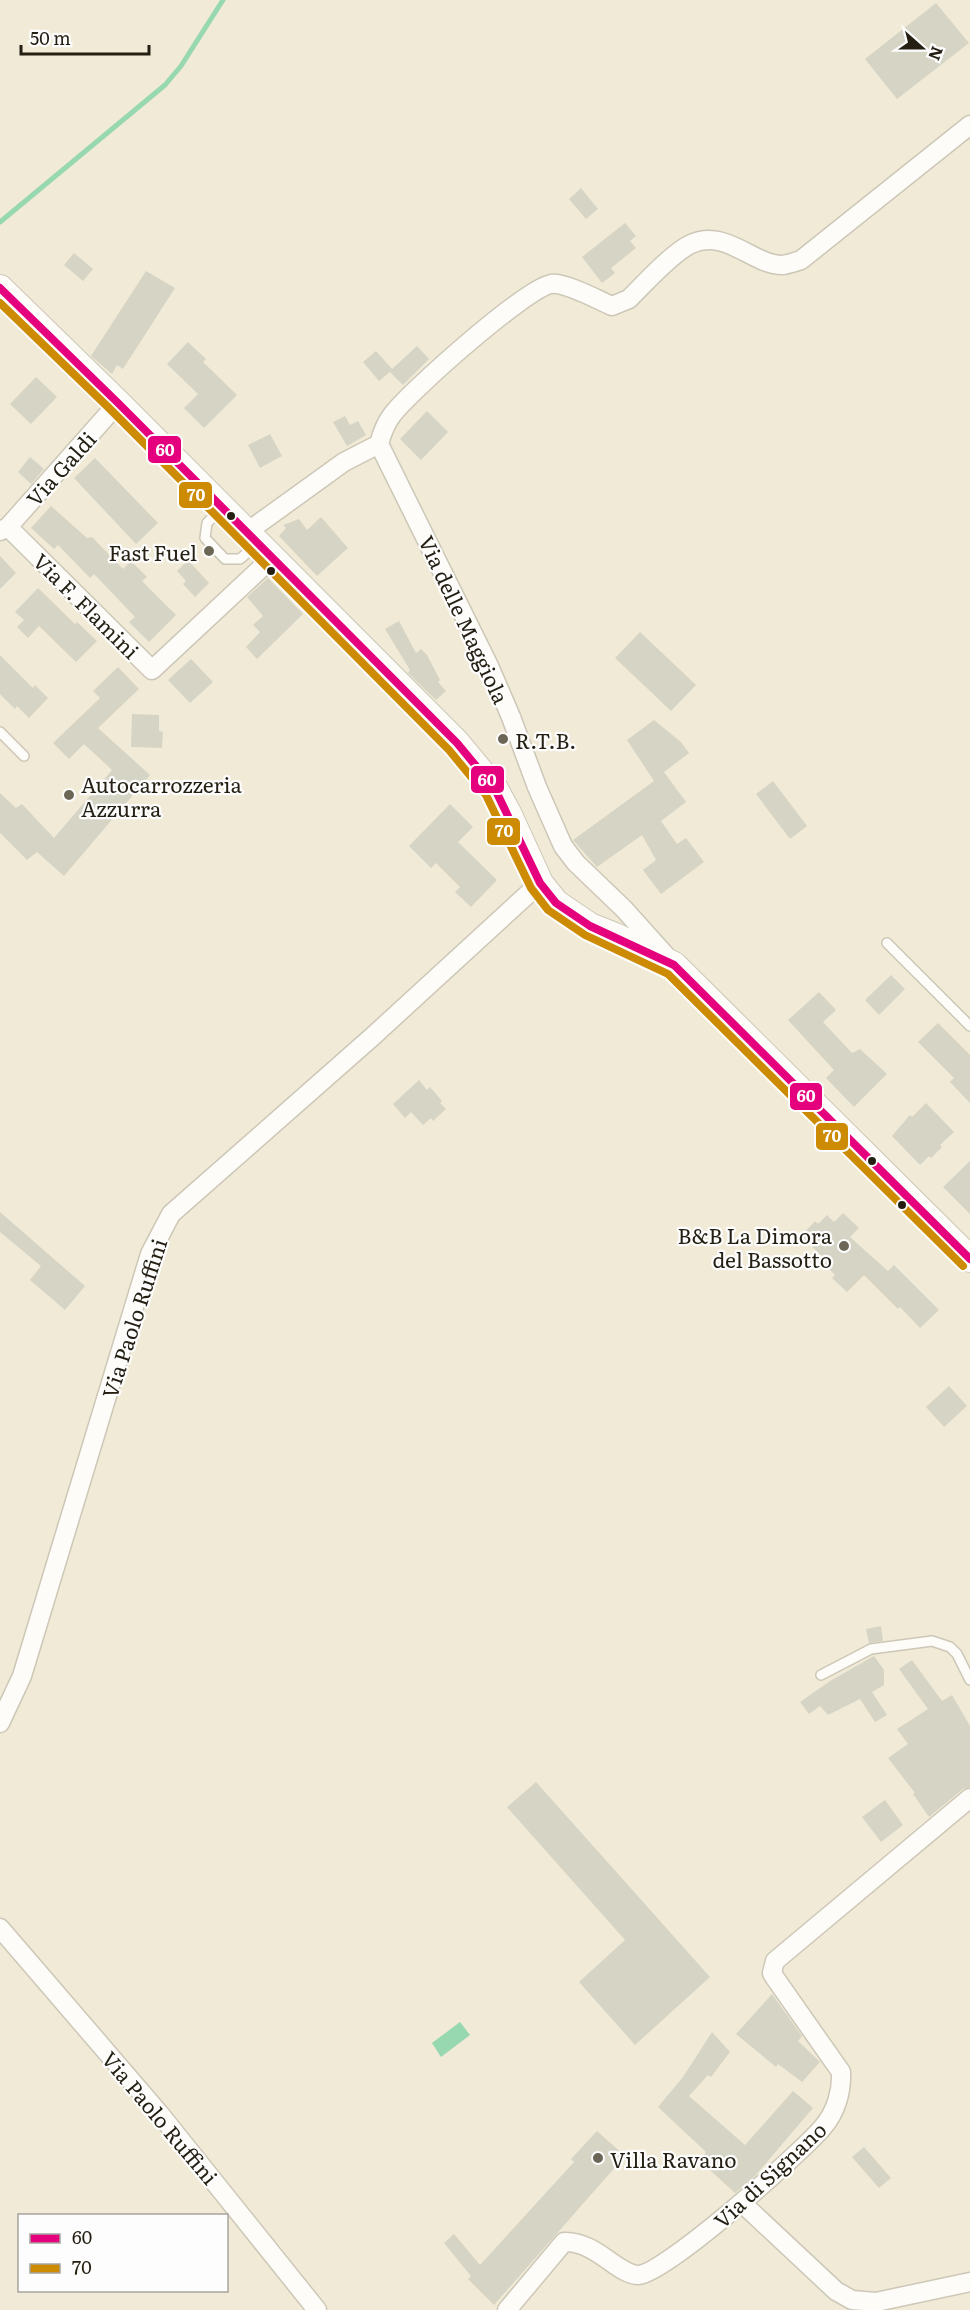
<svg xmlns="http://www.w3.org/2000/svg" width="970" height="2310" viewBox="0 0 970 2310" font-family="Literata,serif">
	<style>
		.water { fill: #98d8b0 }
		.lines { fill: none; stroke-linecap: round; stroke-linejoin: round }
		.stream { stroke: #98d8b0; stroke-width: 5 }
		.building { fill: #d5d4c5 }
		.lane-casing { stroke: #cdc7b7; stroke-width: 12 }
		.street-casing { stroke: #cdc7b7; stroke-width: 21 }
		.secondary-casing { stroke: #cdc7b7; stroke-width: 28 }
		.lane { stroke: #fdfcf9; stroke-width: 9 }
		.street { stroke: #fdfcf9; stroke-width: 18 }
		.secondary { stroke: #fdfcf9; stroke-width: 26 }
		.bus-1-casing { stroke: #fdfdfd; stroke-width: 12 }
		.bus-2-casing { stroke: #fdfdfd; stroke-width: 12 }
		.bus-1 { stroke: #e5007d; stroke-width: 8 }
		.bus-2 { stroke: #cd8b04; stroke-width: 8 }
		.bus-dot { fill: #241f12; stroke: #fdfdfd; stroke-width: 2 }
		.poi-dot { fill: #6c6657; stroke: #fdfdfd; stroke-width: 2 }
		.labels { text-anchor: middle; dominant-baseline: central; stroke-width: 4.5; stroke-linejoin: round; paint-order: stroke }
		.street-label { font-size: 21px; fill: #241f12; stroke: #fdfdfd }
		.poi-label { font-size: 21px; fill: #241f12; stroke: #fdfdfd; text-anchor: start }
		.line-badge { stroke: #fdfdfd; stroke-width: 2 }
		.badge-label { font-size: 16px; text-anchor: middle; font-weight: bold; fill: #fff }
	</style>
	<rect width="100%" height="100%" fill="#f1ead6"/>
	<!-- water -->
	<path class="water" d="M 460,2022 L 470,2035 L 441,2057 L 432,2043 Z"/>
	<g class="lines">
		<!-- stream -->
		<path class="stream" d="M 0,222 L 165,85 L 181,66 L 223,0"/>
	</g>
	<!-- building -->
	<path class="building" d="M 936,3 L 969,43 L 897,99 L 865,59 Z
		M 581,188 L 598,209 L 586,219 L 569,199 Z
		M 625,223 L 636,236 L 630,241 L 636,248 L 611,268 L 615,273 L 602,283 L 582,257 Z
		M 74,253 L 93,269 L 83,281 L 64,265 Z
		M 146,271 L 175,288 L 123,369 L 117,365 L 112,374 L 91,356 Z
		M 188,342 L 206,359 L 203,362 L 237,395 L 204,428 L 184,408 L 198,394 L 167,364 Z
		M 417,346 L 429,359 L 403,385 L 390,372 L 379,381 L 363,362 L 376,351 L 392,369 Z
		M 36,377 L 57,397 L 31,424 L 10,404 Z
		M 427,411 L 448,432 L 421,460 L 400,439 Z
		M 345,416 L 350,425 L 358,421 L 366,435 L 347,446 L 333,422 Z
		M 270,434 L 282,456 L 260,468 L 248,445 Z
		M 30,457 L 44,469 L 31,484 L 18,472 Z
		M 95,458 L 158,523 L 136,544 L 74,478 Z
		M 51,506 L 87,538 L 92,537 L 123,569 L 131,561 L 147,577 L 142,581 L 176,615 L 149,642 L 129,622 L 135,617 L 94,574 L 90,578 L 58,545 L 54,549 L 31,528 Z
		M 321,517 L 348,548 L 317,576 L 279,536 L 286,528 L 283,525 L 299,519 L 307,530 Z
		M 0,556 L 16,573 L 0,589 Z
		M 188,560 L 209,583 L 195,597 L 183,584 L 186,581 L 177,571 Z
		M 268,578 L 303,614 L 257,659 L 246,647 L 260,632 L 253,625 L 263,616 L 247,597 Z
		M 38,588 L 75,624 L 77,622 L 97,641 L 76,662 L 39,626 L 28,638 L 17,627 L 24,620 L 15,612 Z
		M 399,621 L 416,653 L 421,649 L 427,655 L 440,680 L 438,682 L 446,691 L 436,700 L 408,673 L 410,670 L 385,629 Z
		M 640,632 L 696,685 L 671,711 L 615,658 Z
		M 0,655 L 33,688 L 35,685 L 48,698 L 29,718 L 17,706 L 15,709 L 0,694 Z
		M 191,659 L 213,682 L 190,703 L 168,680 Z
		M 118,667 L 139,689 L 98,728 L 150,775 L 64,876 L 37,852 L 27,860 L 0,833 L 0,793 L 16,808 L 22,804 L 54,838 L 112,770 L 84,744 L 69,759 L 53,743 L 100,698 L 93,691 Z
		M 132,714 L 159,715 L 159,731 L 163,732 L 162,748 L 131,747 Z
		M 654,720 L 681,742 L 689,753 L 664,772 L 686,802 L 661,821 L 677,844 L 686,838 L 704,862 L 661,894 L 643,870 L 656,860 L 642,835 L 597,867 L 573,840 L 654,781 L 627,740 Z
		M 773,781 L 807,826 L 790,839 L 756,794 Z
		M 450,804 L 473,827 L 458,842 L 497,880 L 471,907 L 455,892 L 460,887 L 436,863 L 431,868 L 409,846 Z
		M 891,975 L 905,989 L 879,1015 L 865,1000 Z
		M 819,992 L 836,1010 L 823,1022 L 852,1053 L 860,1049 L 887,1074 L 854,1107 L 826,1078 L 834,1070 L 788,1020 Z
		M 938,1023 L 970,1055 L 970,1103 L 950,1082 L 954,1078 L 918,1042 Z
		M 419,1080 L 427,1090 L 430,1087 L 442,1101 L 440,1103 L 446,1109 L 433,1121 L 431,1118 L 423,1125 L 411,1112 L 405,1118 L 393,1104 Z
		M 926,1103 L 954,1132 L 940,1145 L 942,1147 L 931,1158 L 929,1156 L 920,1165 L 892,1136 L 910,1115 L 912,1117 Z
		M 970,1161 L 970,1214 L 943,1187 Z
		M 0,1212 L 85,1286 L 65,1310 L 30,1280 L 41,1266 L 0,1232 Z
		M 843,1213 L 859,1228 L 850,1237 L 888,1271 L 894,1265 L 939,1310 L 920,1328 L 900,1307 L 898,1309 L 864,1275 L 847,1292 L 832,1278 L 835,1275 L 824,1264 L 827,1261 L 801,1236 L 815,1221 L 818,1224 L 827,1215 L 834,1222 Z
		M 949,1386 L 967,1406 L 944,1427 L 926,1407 Z
		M 881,1626 L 883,1641 L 869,1643 L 866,1629 Z
		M 874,1656 L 884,1670 L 884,1685 L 872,1692 L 887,1715 L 875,1722 L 860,1699 L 828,1715 L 820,1706 L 809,1714 L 800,1702 L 830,1681 Z
		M 912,1660 L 942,1701 L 952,1695 L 970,1726 L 970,1787 L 963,1789 L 929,1817 L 913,1794 L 915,1793 L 888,1758 L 908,1744 L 897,1729 L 928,1709 L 899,1669 Z
		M 536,1782 L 710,1977 L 635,2045 L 579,1982 L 625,1940 L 507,1807 Z
		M 885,1800 L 903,1825 L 881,1842 L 862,1817 Z
		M 772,1994 L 802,2036 L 798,2041 L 820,2062 L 802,2082 L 778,2064 L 776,2067 L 736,2034 Z
		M 712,2032 L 730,2052 L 711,2077 L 708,2075 L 689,2096 L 745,2145 L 793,2091 L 813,2108 L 754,2177 L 735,2193 L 700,2161 L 706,2152 L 658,2107 L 683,2077 Z
		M 597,2131 L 625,2156 L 494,2305 L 468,2279 L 471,2276 L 444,2243 L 454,2234 L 480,2265 L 574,2162 L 571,2159 Z
		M 864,2147 L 891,2178 L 879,2188 L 852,2157 Z"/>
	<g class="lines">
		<defs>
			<path id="lane" d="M 221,509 L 207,523 L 205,538 L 225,559 L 240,559 L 256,545
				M 0,732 L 24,756
				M 887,943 L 970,1026
				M 821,1675 L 871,1649 L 932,1641 L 950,1647 L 957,1654 L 970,1680"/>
			<path id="street" d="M 8,527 L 152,670 L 272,558
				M 0,531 L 8,527 L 118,403
				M 247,532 L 344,462 L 379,444
				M 667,957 L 624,909 L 576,863 L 563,846 L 537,787 L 511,717 L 489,666 L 379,444 C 382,433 385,424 392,415 C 410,391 525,289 551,284 C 565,282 598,300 612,306 L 629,299 C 644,284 673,252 691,244 C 726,228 754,266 783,265 C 789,264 795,262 801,260 L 970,125
				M 0,1723 L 22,1676 L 150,1254 L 171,1214 L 372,1037 L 540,883
				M 0,1928 L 159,2113 L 317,2310
				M 742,2203 L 836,2291 L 852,2300 L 876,2302 L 970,2282
				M 507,2310 L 564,2242 C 596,2241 618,2275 638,2275 C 664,2275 802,2152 823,2127 C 836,2112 842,2091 841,2072 L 775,1978 L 772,1973 L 775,1961 L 970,1798"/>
			<path id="secondary" d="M 0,288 L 118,403 L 457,743 L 495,789 L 509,815 L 540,883 L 556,903 L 590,926 L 615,936 L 674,965 L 970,1259"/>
		</defs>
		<!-- lane casing -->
		<use href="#lane" class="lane-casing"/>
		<!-- street casing -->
		<use href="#street" class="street-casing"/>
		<!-- secondary casing -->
		<use href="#secondary" class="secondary-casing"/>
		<!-- lane -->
		<use href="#lane" class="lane"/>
		<!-- street -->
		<use href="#street" class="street"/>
		<!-- secondary -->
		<use href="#secondary" class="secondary"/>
		<defs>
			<path id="bus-1" d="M 0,288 L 118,403 L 457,743 L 495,789 L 540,883 L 556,903 L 590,926 L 674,965 L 970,1259"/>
			<path id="bus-2" d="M 0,303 L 111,410 L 449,750 L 486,795 L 531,888 L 548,910 L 585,935 L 668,974 L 963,1266"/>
		</defs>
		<!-- bus-1 casing -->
		<use href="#bus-1" class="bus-1-casing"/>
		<!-- bus-2 casing -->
		<use href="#bus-2" class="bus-2-casing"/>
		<!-- bus-1 -->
		<use href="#bus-1" class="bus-1"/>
		<!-- bus-2 -->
		<use href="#bus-2" class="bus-2"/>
	</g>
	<!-- markers -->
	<g class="bus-dot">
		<circle cx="231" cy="516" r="5"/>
		<circle cx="271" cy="571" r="5"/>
		<circle cx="872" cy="1161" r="5"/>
		<circle cx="902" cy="1205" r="5"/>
	</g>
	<g class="poi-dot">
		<circle cx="209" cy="551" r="6"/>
		<circle cx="503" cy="739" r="6"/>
		<circle cx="69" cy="795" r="6"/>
		<circle cx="844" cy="1246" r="6"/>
		<circle cx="598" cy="2158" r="6"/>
	</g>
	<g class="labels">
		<!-- street labels -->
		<g class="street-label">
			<text transform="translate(60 468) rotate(-48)">Via Galdi</text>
			<text transform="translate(87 605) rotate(45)">Via F. Flamini</text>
			<text transform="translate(465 619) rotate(65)">Via delle Maggiola</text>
			<text transform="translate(133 1318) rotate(-72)">Via Paolo Ruffini</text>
			<text transform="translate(161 2117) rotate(50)">Via Paolo Ruffini</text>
			<text transform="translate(769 2174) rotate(-43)">Via di Signano</text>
		</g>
		<!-- poi labels -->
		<g class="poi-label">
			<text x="197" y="551" text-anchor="end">Fast Fuel</text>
			<text x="515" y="739">R.T.B.</text>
			<text x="81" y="783">Autocarrozzeria<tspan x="81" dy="24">Azzurra</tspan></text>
			<text x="832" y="1234" text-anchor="end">B&amp;B La Dimora<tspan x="832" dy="24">del Bassotto</tspan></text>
			<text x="610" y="2158">Villa Ravano</text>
		</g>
	</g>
	<g class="line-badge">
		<rect x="147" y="435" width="35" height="29" rx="6" fill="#e5007d"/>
		<rect x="178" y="481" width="35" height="28" rx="6" fill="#cd8b04"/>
		<rect x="470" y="765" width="35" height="29" rx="6" fill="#e5007d"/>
		<rect x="486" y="817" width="35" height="29" rx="6" fill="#cd8b04"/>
		<rect x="789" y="1082" width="34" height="29" rx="6" fill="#e5007d"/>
		<rect x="815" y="1122" width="34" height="29" rx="6" fill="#cd8b04"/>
	</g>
	<g class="badge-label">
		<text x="165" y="456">60</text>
		<text x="196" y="501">70</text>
		<text x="487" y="786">60</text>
		<text x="504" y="837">70</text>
		<text x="806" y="1102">60</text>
		<text x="832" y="1142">70</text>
	</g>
	<!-- legend -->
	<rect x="18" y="2214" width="210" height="78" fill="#fdfdfd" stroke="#a6a49f" stroke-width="1.5"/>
	<rect x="30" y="2234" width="30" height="9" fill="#e5007d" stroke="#a6a49f" stroke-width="1.5"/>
	<text x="72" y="2244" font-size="18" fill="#241f12">60</text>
	<rect x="30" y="2264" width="30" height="9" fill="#cd8b04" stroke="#a6a49f" stroke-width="1.5"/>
	<text x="72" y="2274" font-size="18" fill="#241f12">70</text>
	<!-- north arrow -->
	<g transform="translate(922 48) rotate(111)" stroke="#fdfdfd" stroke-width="4.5" paint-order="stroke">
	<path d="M0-4.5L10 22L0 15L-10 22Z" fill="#241f12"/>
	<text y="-9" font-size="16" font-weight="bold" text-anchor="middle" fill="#241f12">N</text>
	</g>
	<!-- scale -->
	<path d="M21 45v9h128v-9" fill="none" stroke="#241f12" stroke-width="3"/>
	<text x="30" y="45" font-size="18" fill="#241f12" stroke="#fdfdfd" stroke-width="4.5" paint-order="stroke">50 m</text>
</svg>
